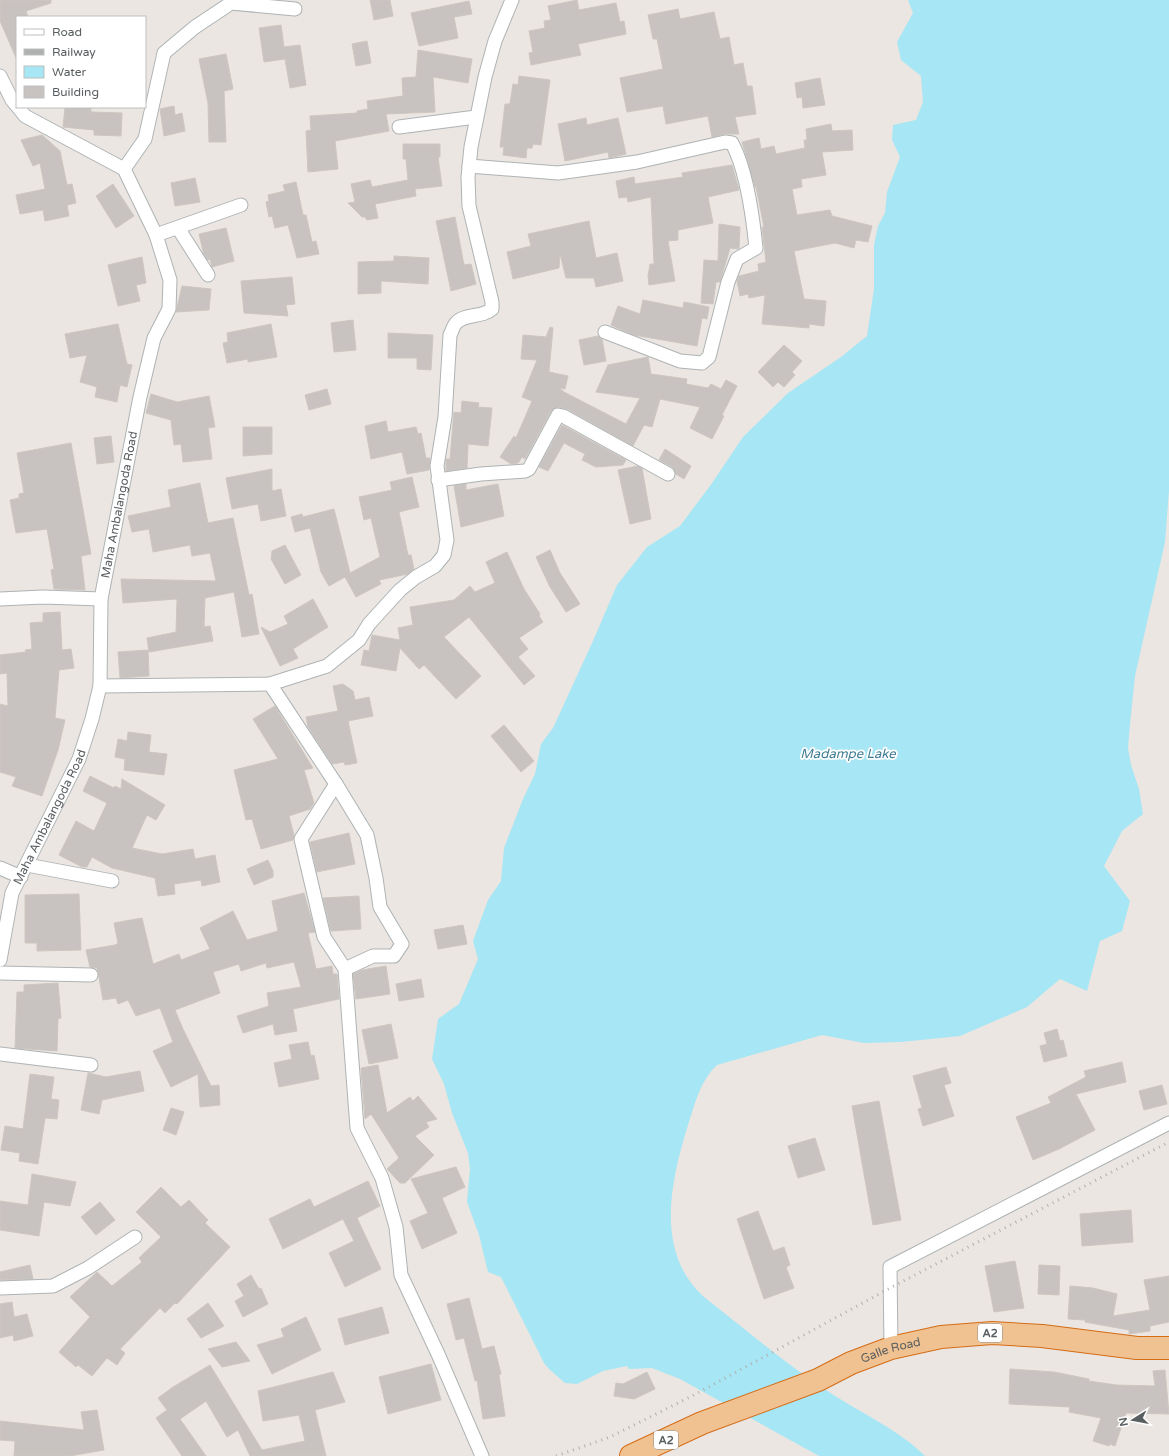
<svg xmlns="http://www.w3.org/2000/svg" width="1169" height="1456" viewBox="0 0 1169 1456" font-family="'Varela Round',sans-serif">
	<style>
		.water { fill: #a6e6f5 }
		.building { fill: #c8c3c0; stroke: #cec6c0 }
		.lines { fill: none; stroke-linecap: round; stroke-linejoin: round }
		.street-casing { stroke: #aeb3b5; stroke-width: 15 }
		.highway-casing { stroke: #d46c17; stroke-width: 24 }
		.street { stroke: #fff; stroke-width: 13 }
		.highway { stroke: #f1c291; stroke-width: 22 }
		.rail { stroke: #afb0b0; stroke-width: 3; stroke-dasharray: 1 5; stroke-linecap: butt }
		.labels { text-anchor: middle; dominant-baseline: central; stroke-width: 3.5; stroke-linejoin: round; paint-order: stroke }
		.shield { fill: #fff; stroke: #8b8e90; stroke-width: 1 }
		.shield-label { font-size: 11px; font-weight: bold; fill: #595e60 }
		.street-label { font-size: 12px; fill: #595e60; stroke: #fff }
		.water-label { font-size: 13px; font-style: italic; fill: #407d94; stroke: #fff }
	</style>
	<rect width="100%" height="100%" fill="#ebe6e1"/>
	<!-- water -->
	<path class="water" d="M 908,0 L 1169,0 L 1169,490 L 1165,542 L 1135,676 L 1130,724 L 1128,748 L 1131,765 L 1139,789 L 1143,814 L 1122,831 L 1104,866 L 1130,901 L 1122,931 L 1100,941 L 1087,991 L 1060,979 L 1027,1007 L 960,1036 L 901,1042 L 864,1043 L 822,1035 L 717,1065 C 700,1081 695,1104 688,1125 C 671,1180 654,1252 704,1297 C 746,1330 787,1365 832,1394 C 863,1414 899,1430 925,1456 L 819,1456 L 680,1379 L 652,1368 L 629,1369 L 627,1366 L 603,1371 L 577,1384 L 565,1383 L 549,1369 L 544,1363 L 501,1277 L 488,1272 L 479,1235 L 467,1202 L 470,1169 L 468,1153 L 452,1113 L 444,1084 L 432,1059 L 438,1019 L 459,1004 L 478,959 L 473,941 L 488,900 L 501,881 L 504,848 L 523,799 L 535,774 L 541,744 L 553,728 L 593,641 L 617,585 L 647,547 L 680,526 L 710,486 L 743,437 L 788,393 L 841,357 L 867,336 L 874,289 L 874,245 L 878,226 L 885,213 L 887,192 L 900,157 L 892,140 L 893,125 L 916,120 L 923,102 L 921,76 L 901,60 L 897,42 L 913,13 Z"/>
	<!-- building -->
	<path class="building" d="M 0,0 L 51,0 L 51,3 L 26,11 L 28,17 L 17,17 L 17,60 L 0,21 Z
		M 370,0 L 390,0 L 393,16 L 374,20 Z
		M 577,0 L 579,10 L 616,3 L 620,22 L 624,21 L 626,34 L 578,44 L 581,55 L 531,65 L 529,53 L 533,52 L 529,31 L 545,28 L 544,21 L 551,20 L 548,6 Z
		M 469,1 L 472,14 L 454,17 L 458,38 L 419,46 L 411,13 Z
		M 678,9 L 680,19 L 714,12 L 720,39 L 729,37 L 734,65 L 743,63 L 747,86 L 752,86 L 756,114 L 735,117 L 739,134 L 724,134 L 712,137 L 708,116 L 666,124 L 663,106 L 627,112 L 620,78 L 663,69 L 657,39 L 653,39 L 648,15 Z
		M 281,25 L 284,47 L 300,45 L 306,85 L 290,88 L 285,59 L 264,62 L 259,28 Z
		M 367,41 L 371,63 L 356,66 L 352,44 Z
		M 418,50 L 472,59 L 468,83 L 433,77 L 435,112 L 386,114 L 389,131 L 335,141 L 338,169 L 308,172 L 306,131 L 311,130 L 310,116 L 357,113 L 357,111 L 368,109 L 367,101 L 403,96 L 402,78 L 416,77 Z
		M 226,54 L 233,89 L 224,91 L 226,142 L 209,142 L 208,103 L 199,59 Z
		M 519,76 L 550,80 L 541,145 L 533,144 L 532,148 L 527,148 L 526,158 L 503,155 L 504,147 L 500,147 L 505,104 L 510,104 L 513,84 L 518,85 Z
		M 820,78 L 825,105 L 803,108 L 802,97 L 797,98 L 795,83 Z
		M 174,106 L 175,115 L 182,113 L 185,131 L 164,136 L 160,109 Z
		M 65,107 L 91,107 L 91,112 L 122,113 L 121,136 L 94,135 L 94,130 L 63,127 Z
		M 586,118 L 587,125 L 618,118 L 626,154 L 609,158 L 608,152 L 565,161 L 558,124 Z
		M 831,124 L 832,131 L 852,130 L 853,150 L 822,152 L 826,175 L 801,179 L 802,187 L 792,189 L 797,215 L 830,210 L 832,216 L 872,226 L 868,242 L 856,240 L 854,248 L 835,243 L 794,251 L 804,299 L 826,301 L 824,326 L 809,324 L 809,328 L 762,324 L 765,295 L 749,298 L 748,294 L 740,296 L 737,281 L 739,276 L 759,271 L 758,264 L 766,262 L 762,227 L 764,227 L 756,187 L 755,187 L 742,142 L 759,138 L 761,149 L 774,146 L 776,154 L 805,148 L 804,140 L 807,140 L 806,129 Z
		M 42,135 L 60,151 L 67,185 L 72,184 L 76,203 L 67,205 L 69,216 L 45,221 L 43,210 L 20,214 L 16,195 L 45,189 L 40,163 L 33,166 L 21,140 Z
		M 403,144 L 440,144 L 440,157 L 438,157 L 442,186 L 415,189 L 416,196 L 375,204 L 378,218 L 367,220 L 365,217 L 362,217 L 348,203 L 355,202 L 351,184 L 370,180 L 372,187 L 408,180 L 406,159 L 403,159 Z
		M 732,165 L 739,190 L 708,197 L 713,223 L 678,230 L 678,240 L 668,241 L 675,281 L 649,285 L 648,276 L 650,264 L 654,264 L 651,197 L 628,202 L 627,197 L 619,198 L 616,181 L 634,177 L 635,184 L 683,177 L 682,173 Z
		M 195,178 L 200,202 L 175,206 L 171,183 Z
		M 296,182 L 303,215 L 306,215 L 312,242 L 316,241 L 319,254 L 297,258 L 288,225 L 275,228 L 272,216 L 269,217 L 266,202 L 269,201 L 268,195 L 285,191 L 283,185 Z
		M 113,184 L 134,216 L 116,228 L 96,196 Z
		M 455,217 L 464,265 L 471,264 L 476,284 L 451,291 L 436,221 Z
		M 589,221 L 596,258 L 617,253 L 623,281 L 596,287 L 594,278 L 566,278 L 560,254 L 559,268 L 513,279 L 507,252 L 531,246 L 528,234 Z
		M 719,224 L 740,227 L 739,249 L 730,248 L 720,282 L 716,282 L 713,304 L 701,303 L 704,260 L 718,261 Z
		M 226,228 L 234,261 L 212,267 L 210,259 L 208,260 L 204,255 L 199,234 Z
		M 394,256 L 429,258 L 428,284 L 381,281 L 381,293 L 358,294 L 358,262 L 394,261 Z
		M 142,257 L 146,283 L 136,285 L 140,301 L 118,306 L 108,265 Z
		M 292,277 L 295,304 L 286,305 L 288,316 L 244,313 L 241,281 Z
		M 182,286 L 211,289 L 209,310 L 176,312 Z
		M 643,300 L 683,308 L 684,302 L 709,307 L 707,319 L 702,318 L 697,346 L 634,335 L 611,325 L 618,306 L 640,314 Z
		M 353,320 L 356,350 L 334,352 L 331,323 Z
		M 118,324 L 127,364 L 132,365 L 127,387 L 120,385 L 117,402 L 95,397 L 97,387 L 80,382 L 87,355 L 70,358 L 65,334 Z
		M 271,324 L 277,357 L 248,362 L 248,359 L 227,363 L 223,343 L 228,342 L 227,333 Z
		M 550,327 L 553,328 L 549,372 L 568,376 L 565,389 L 559,388 L 564,392 L 626,424 L 640,398 L 596,392 L 608,365 L 648,357 L 651,374 L 687,379 L 686,384 L 708,388 L 711,384 L 721,389 L 726,380 L 737,386 L 722,415 L 724,416 L 712,439 L 690,428 L 700,407 L 660,399 L 652,427 L 644,425 L 633,446 L 567,409 L 559,407 L 551,411 L 525,459 L 522,457 L 518,463 L 511,464 L 500,457 L 514,436 L 516,438 L 532,401 L 522,397 L 537,360 L 521,359 L 523,335 L 546,337 Z
		M 388,333 L 433,335 L 431,370 L 417,369 L 417,358 L 388,358 Z
		M 598,336 L 602,339 L 606,361 L 584,365 L 579,340 Z
		M 784,345 L 802,361 L 792,372 L 795,375 L 784,387 L 778,382 L 773,387 L 758,372 Z
		M 327,389 L 331,404 L 309,410 L 305,395 Z
		M 151,394 L 177,402 L 209,396 L 215,427 L 208,428 L 212,459 L 183,462 L 181,444 L 174,445 L 171,420 L 146,413 Z
		M 462,401 L 479,403 L 478,407 L 492,408 L 488,446 L 468,444 L 467,468 L 446,471 L 446,459 L 450,459 L 454,412 L 461,413 Z
		M 386,421 L 388,432 L 416,427 L 418,434 L 421,433 L 426,458 L 430,458 L 429,470 L 407,474 L 402,452 L 371,459 L 365,426 Z
		M 562,425 L 626,460 L 623,465 L 596,467 L 582,460 L 585,454 L 564,443 L 548,471 L 539,467 Z
		M 243,427 L 272,427 L 272,454 L 243,456 Z
		M 111,436 L 114,462 L 97,464 L 94,438 Z
		M 71,443 L 91,554 L 81,556 L 85,590 L 54,589 L 51,570 L 54,569 L 47,529 L 16,533 L 10,500 L 19,498 L 19,494 L 24,493 L 17,453 Z
		M 665,449 L 691,466 L 684,479 L 676,474 L 672,467 L 659,460 Z
		M 638,466 L 642,468 L 651,519 L 630,524 L 618,470 Z
		M 272,469 L 272,491 L 281,489 L 286,516 L 261,521 L 258,504 L 232,509 L 226,478 Z
		M 412,477 L 419,507 L 399,512 L 408,555 L 411,555 L 414,569 L 408,574 L 379,580 L 381,584 L 356,597 L 345,577 L 329,586 L 321,572 L 310,528 L 295,532 L 291,517 L 302,514 L 303,517 L 334,509 L 350,573 L 380,557 L 371,518 L 364,520 L 359,497 L 392,490 L 390,482 Z
		M 200,483 L 208,523 L 233,518 L 249,595 L 252,594 L 259,634 L 242,637 L 234,592 L 205,598 L 204,627 L 210,626 L 213,641 L 149,652 L 147,638 L 176,632 L 177,599 L 123,603 L 121,579 L 216,581 L 210,553 L 192,556 L 190,545 L 153,552 L 149,529 L 132,532 L 128,516 L 171,507 L 168,490 Z
		M 466,484 L 466,490 L 498,484 L 504,516 L 461,527 L 454,486 Z
		M 285,545 L 301,575 L 285,584 L 271,559 L 272,551 Z
		M 550,550 L 560,573 L 580,604 L 566,612 L 550,587 L 536,557 Z
		M 507,552 L 524,589 L 540,614 L 539,616 L 543,622 L 519,638 L 528,649 L 518,657 L 535,676 L 524,685 L 469,617 L 444,637 L 481,676 L 456,699 L 424,665 L 419,669 L 400,648 L 396,671 L 361,665 L 364,650 L 369,651 L 372,635 L 400,640 L 398,628 L 413,625 L 410,607 L 454,600 L 470,586 L 475,592 L 495,583 L 486,562 Z
		M 313,599 L 328,627 L 293,649 L 298,658 L 280,666 L 261,627 L 270,632 L 288,624 L 284,616 Z
		M 60,612 L 62,650 L 71,649 L 74,668 L 59,670 L 55,718 L 65,720 L 58,750 L 42,796 L 12,786 L 16,777 L 0,772 L 0,704 L 8,706 L 7,673 L 0,674 L 0,655 L 26,652 L 25,650 L 32,649 L 30,623 L 43,622 L 43,613 Z
		M 148,650 L 149,676 L 120,678 L 118,652 Z
		M 343,684 L 353,691 L 355,700 L 369,697 L 373,716 L 348,721 L 357,763 L 345,765 L 344,762 L 332,764 L 308,727 L 306,717 L 338,711 L 333,686 Z
		M 275,706 L 313,768 L 304,770 L 314,803 L 310,809 L 289,816 L 294,835 L 293,840 L 261,849 L 252,819 L 246,820 L 234,770 L 278,759 L 253,719 Z
		M 504,725 L 534,761 L 521,772 L 491,736 Z
		M 128,732 L 151,735 L 149,752 L 167,754 L 164,775 L 124,770 L 125,759 L 115,757 L 118,739 L 127,741 Z
		M 90,776 L 114,788 L 115,786 L 121,789 L 122,779 L 165,805 L 156,820 L 147,815 L 132,848 L 162,854 L 193,849 L 195,859 L 215,855 L 220,882 L 202,886 L 201,880 L 174,884 L 175,894 L 158,896 L 155,878 L 112,868 L 92,857 L 87,867 L 82,867 L 59,855 L 76,821 L 94,831 L 107,803 L 83,791 Z
		M 349,833 L 355,864 L 317,872 L 310,842 Z
		M 268,860 L 273,871 L 273,877 L 254,885 L 247,869 Z
		M 304,893 L 315,932 L 308,933 L 316,969 L 332,966 L 333,974 L 337,974 L 339,999 L 293,1009 L 297,1031 L 275,1035 L 273,1024 L 243,1033 L 237,1016 L 269,1006 L 267,993 L 301,987 L 294,962 L 267,968 L 266,963 L 241,971 L 239,964 L 213,972 L 220,993 L 175,1010 L 183,1029 L 211,1086 L 219,1085 L 220,1105 L 200,1107 L 198,1074 L 171,1087 L 153,1051 L 173,1042 L 160,1008 L 136,1016 L 128,1000 L 118,1004 L 116,998 L 103,1000 L 98,972 L 97,968 L 90,967 L 86,950 L 115,945 L 118,943 L 114,923 L 142,918 L 153,964 L 179,954 L 181,960 L 210,949 L 200,928 L 233,911 L 247,940 L 278,931 L 272,901 Z
		M 79,894 L 81,950 L 37,951 L 37,943 L 25,943 L 25,895 Z
		M 359,896 L 361,929 L 331,931 L 323,898 Z
		M 463,925 L 467,944 L 438,949 L 434,930 Z
		M 386,966 L 390,994 L 356,999 L 353,974 L 362,970 Z
		M 421,979 L 424,997 L 399,1001 L 396,984 Z
		M 58,983 L 61,1018 L 58,1019 L 57,1051 L 15,1048 L 17,992 L 24,992 L 24,985 Z
		M 391,1024 L 398,1058 L 369,1064 L 362,1030 Z
		M 1057,1029 L 1060,1041 L 1063,1040 L 1067,1056 L 1044,1062 L 1040,1046 L 1047,1044 L 1044,1033 Z
		M 308,1042 L 311,1056 L 314,1055 L 319,1079 L 279,1087 L 274,1063 L 292,1059 L 289,1045 Z
		M 1122,1062 L 1126,1082 L 1076,1094 L 1095,1130 L 1059,1149 L 1033,1160 L 1016,1117 L 1051,1103 L 1048,1097 L 1086,1077 L 1084,1071 Z
		M 378,1065 L 387,1113 L 410,1097 L 413,1101 L 418,1096 L 437,1119 L 426,1122 L 429,1127 L 415,1136 L 434,1155 L 405,1183 L 400,1183 L 387,1169 L 399,1158 L 371,1114 L 365,1119 L 361,1068 Z
		M 946,1067 L 951,1083 L 944,1085 L 954,1116 L 923,1126 L 918,1109 L 922,1108 L 913,1076 Z
		M 140,1071 L 144,1091 L 102,1100 L 99,1114 L 81,1110 L 88,1073 L 106,1077 Z
		M 30,1074 L 54,1077 L 51,1099 L 59,1100 L 57,1119 L 45,1118 L 38,1164 L 19,1161 L 20,1153 L 1,1150 L 5,1126 L 23,1129 Z
		M 1162,1085 L 1167,1104 L 1144,1110 L 1139,1091 Z
		M 879,1101 L 901,1220 L 873,1225 L 852,1106 Z
		M 171,1108 L 184,1112 L 176,1135 L 163,1130 Z
		M 815,1138 L 825,1170 L 798,1178 L 788,1146 Z
		M 456,1167 L 465,1187 L 442,1198 L 457,1233 L 422,1249 L 410,1221 L 428,1213 L 411,1179 Z
		M 32,1174 L 76,1182 L 70,1206 L 44,1202 L 39,1236 L 0,1230 L 0,1201 L 28,1205 Z
		M 368,1181 L 380,1206 L 357,1218 L 381,1269 L 345,1287 L 329,1253 L 354,1241 L 343,1219 L 283,1249 L 269,1219 L 310,1199 L 314,1207 Z
		M 161,1187 L 181,1207 L 189,1200 L 208,1220 L 205,1223 L 230,1247 L 177,1304 L 175,1303 L 165,1313 L 160,1308 L 120,1349 L 125,1353 L 117,1365 L 107,1358 L 92,1376 L 78,1365 L 76,1367 L 59,1352 L 90,1317 L 70,1297 L 97,1272 L 112,1286 L 142,1262 L 139,1258 L 161,1237 L 136,1212 Z
		M 100,1202 L 115,1220 L 96,1235 L 81,1217 Z
		M 1131,1210 L 1133,1242 L 1082,1246 L 1080,1214 Z
		M 758,1211 L 773,1251 L 784,1247 L 790,1265 L 786,1267 L 794,1288 L 764,1299 L 737,1219 Z
		M 1015,1261 L 1024,1308 L 994,1312 L 985,1266 Z
		M 30,1265 L 33,1279 L 0,1280 L 0,1272 Z
		M 1039,1265 L 1060,1266 L 1059,1295 L 1038,1294 Z
		M 251,1275 L 259,1289 L 261,1288 L 268,1304 L 243,1317 L 235,1301 L 244,1296 L 237,1284 Z
		M 1169,1276 L 1169,1322 L 1150,1326 L 1150,1331 L 1129,1334 L 1129,1330 L 1085,1322 L 1085,1320 L 1068,1319 L 1070,1286 L 1093,1288 L 1117,1294 L 1113,1316 L 1150,1310 L 1144,1280 Z
		M 469,1298 L 482,1349 L 494,1346 L 501,1374 L 499,1375 L 505,1416 L 483,1419 L 477,1380 L 475,1381 L 464,1338 L 456,1340 L 447,1304 Z
		M 12,1302 L 14,1317 L 27,1314 L 33,1336 L 14,1341 L 13,1335 L 0,1338 L 0,1304 Z
		M 208,1303 L 224,1326 L 201,1338 L 187,1319 Z
		M 382,1307 L 389,1333 L 345,1345 L 338,1319 Z
		M 306,1317 L 321,1350 L 272,1374 L 257,1345 L 284,1337 L 281,1329 Z
		M 236,1342 L 250,1361 L 222,1367 L 208,1349 Z
		M 431,1364 L 441,1400 L 388,1414 L 379,1377 Z
		M 210,1365 L 262,1450 L 305,1441 L 299,1415 L 263,1421 L 258,1391 L 333,1372 L 345,1402 L 315,1410 L 326,1456 L 250,1456 L 238,1430 L 227,1437 L 206,1401 L 180,1419 L 206,1456 L 182,1456 L 156,1418 L 167,1410 L 158,1398 L 173,1387 Z
		M 1010,1369 L 1054,1372 L 1089,1379 L 1089,1381 L 1116,1385 L 1155,1386 L 1153,1371 L 1165,1370 L 1169,1414 L 1126,1413 L 1115,1446 L 1110,1444 L 1109,1446 L 1093,1441 L 1101,1418 L 1069,1412 L 1070,1407 L 1009,1404 Z
		M 647,1372 L 655,1389 L 634,1399 L 614,1396 L 616,1383 L 623,1384 Z
		M 97,1410 L 104,1450 L 70,1456 L 14,1456 L 15,1441 L 0,1440 L 0,1421 L 84,1430 L 81,1412 Z"/>
	<g class="lines">
		<defs>
			<g id="street">
				<path d="M 231,3 L 295,9"/>
				<path d="M 0,76 L 12,100 L 17,106"/>
				<path d="M 399,127 L 476,117"/>
				<path d="M 469,166 L 558,173 L 637,162 L 725,142 L 732,143 C 746,169 753,218 756,248 L 737,259 L 728,282 L 709,357 L 702,363 L 680,361 L 605,332"/>
				<path d="M 124,169 L 145,139 L 164,53 L 195,27 L 231,3 L 231,0"/>
				<path d="M 178,228 L 208,275"/>
				<path d="M 156,235 L 241,205"/>
				<path d="M 438,480 L 481,474 L 525,471 L 529,469 L 558,415 L 563,416 L 668,474"/>
				<path d="M 0,599 L 43,597 L 101,599"/>
				<path d="M 270,684 L 336,784 L 367,835 L 376,878 L 380,907 L 402,944 L 394,956 L 373,956 L 345,969"/>
				<path d="M 100,686 L 270,684 L 327,666 L 359,640 L 369,624 L 400,590 L 416,577 L 435,566 L 444,555 L 447,540 L 437,466 L 445,417 L 450,335 C 452,332 453,326 456,323 C 465,313 482,318 492,309 L 492,302 L 469,206 L 468,177 L 471,147 L 485,77 L 495,41 L 512,0"/>
				<path d="M 336,784 L 301,839 L 324,937 L 345,969 L 357,1128 L 382,1178 L 396,1227 L 401,1275 L 438,1354 L 482,1456"/>
				<path d="M 27,865 L 112,881"/>
				<path d="M 0,868 L 21,877"/>
				<path id="s1" d="M 0,960 L 12,893 L 79,759 L 92,719 L 100,686 L 101,599 L 140,397 L 154,338 L 169,309 L 170,280 L 156,235 L 124,169 L 25,116 L 18,107"/>
				<path d="M 0,973 L 91,975"/>
				<path d="M 0,1054 L 91,1065"/>
				<path d="M 0,1288 L 53,1286 L 88,1268 L 135,1237"/>
				<path d="M 891,1348 L 890,1267 L 1169,1123"/>
			</g>
			<g id="highway">
				<path id="s2" d="M 631,1456 L 702,1423 L 818,1380 L 851,1363 L 891,1348 L 941,1337 L 992,1333 L 1042,1336 L 1137,1348 L 1169,1348"/>
			</g>
		</defs>
		<!-- street casing -->
		<use href="#street" class="street-casing"/>
		<!-- highway casing -->
		<use href="#highway" class="highway-casing"/>
		<!-- street -->
		<use href="#street" class="street"/>
		<!-- highway -->
		<use href="#highway" class="highway"/>
		<!-- rail -->
		<path class="rail" d="M 556,1456 L 610,1437 L 694,1395 L 892,1287 L 1169,1142"/>
	</g>
	<g class="labels">
		<!-- shield labels -->
		<g class="shield">
			<rect x="978" y="1324" width="24" height="18" rx="3"/>
			<rect x="654" y="1431" width="24" height="18" rx="3"/>
		</g>
		<g class="shield-label">
			<text x="990" y="1333">A2</text>
			<text x="666" y="1440">A2</text>
		</g>
		<!-- street labels -->
		<g class="street-label">
			<text stroke="none"><textPath href="#s1" startOffset="477">Maha Ambalangoda Road</textPath></text>
			<text stroke="none"><textPath href="#s1" startOffset="153">Maha Ambalangoda Road</textPath></text>
			<text stroke="none"><textPath href="#s2" startOffset="281">Galle Road</textPath></text>
		</g>
		<!-- water labels -->
		<g class="water-label">
			<text x="848" y="754">Madampe Lake</text>
		</g>
	</g>
	<!-- legend -->
	<rect x="16" y="16" width="130" height="92" fill="#ffffff" stroke="#bdbfbf"/>
	<rect x="24" y="29" width="20" height="6" fill="#ffffff" stroke="#bdbfbf"/>
	<text x="52" y="36" font-size="12" fill="#595e60">Road</text>
	<rect x="24" y="49" width="20" height="6" fill="#afb0b0" stroke="#bdbfbf"/>
	<text x="52" y="56" font-size="12" fill="#595e60">Railway</text>
	<rect x="24" y="66" width="20" height="12" fill="#a6e6f5" stroke="#bdbfbf"/>
	<text x="52" y="76" font-size="12" fill="#595e60">Water</text>
	<rect x="24" y="86" width="20" height="12" fill="#c8c3c0" stroke="#bdbfbf"/>
	<text x="52" y="96" font-size="12" fill="#595e60">Building</text>
	<!-- north arrow -->
	<g transform="translate(1133 1420) rotate(259)" stroke="#ffffff" stroke-width="3" paint-order="stroke">
	<path d="M0-3L7 15L0 10L-7 15Z" fill="#595e60"/>
	<text y="-6" font-size="11" font-weight="bold" text-anchor="middle" fill="#595e60">N</text>
	</g>
</svg>
